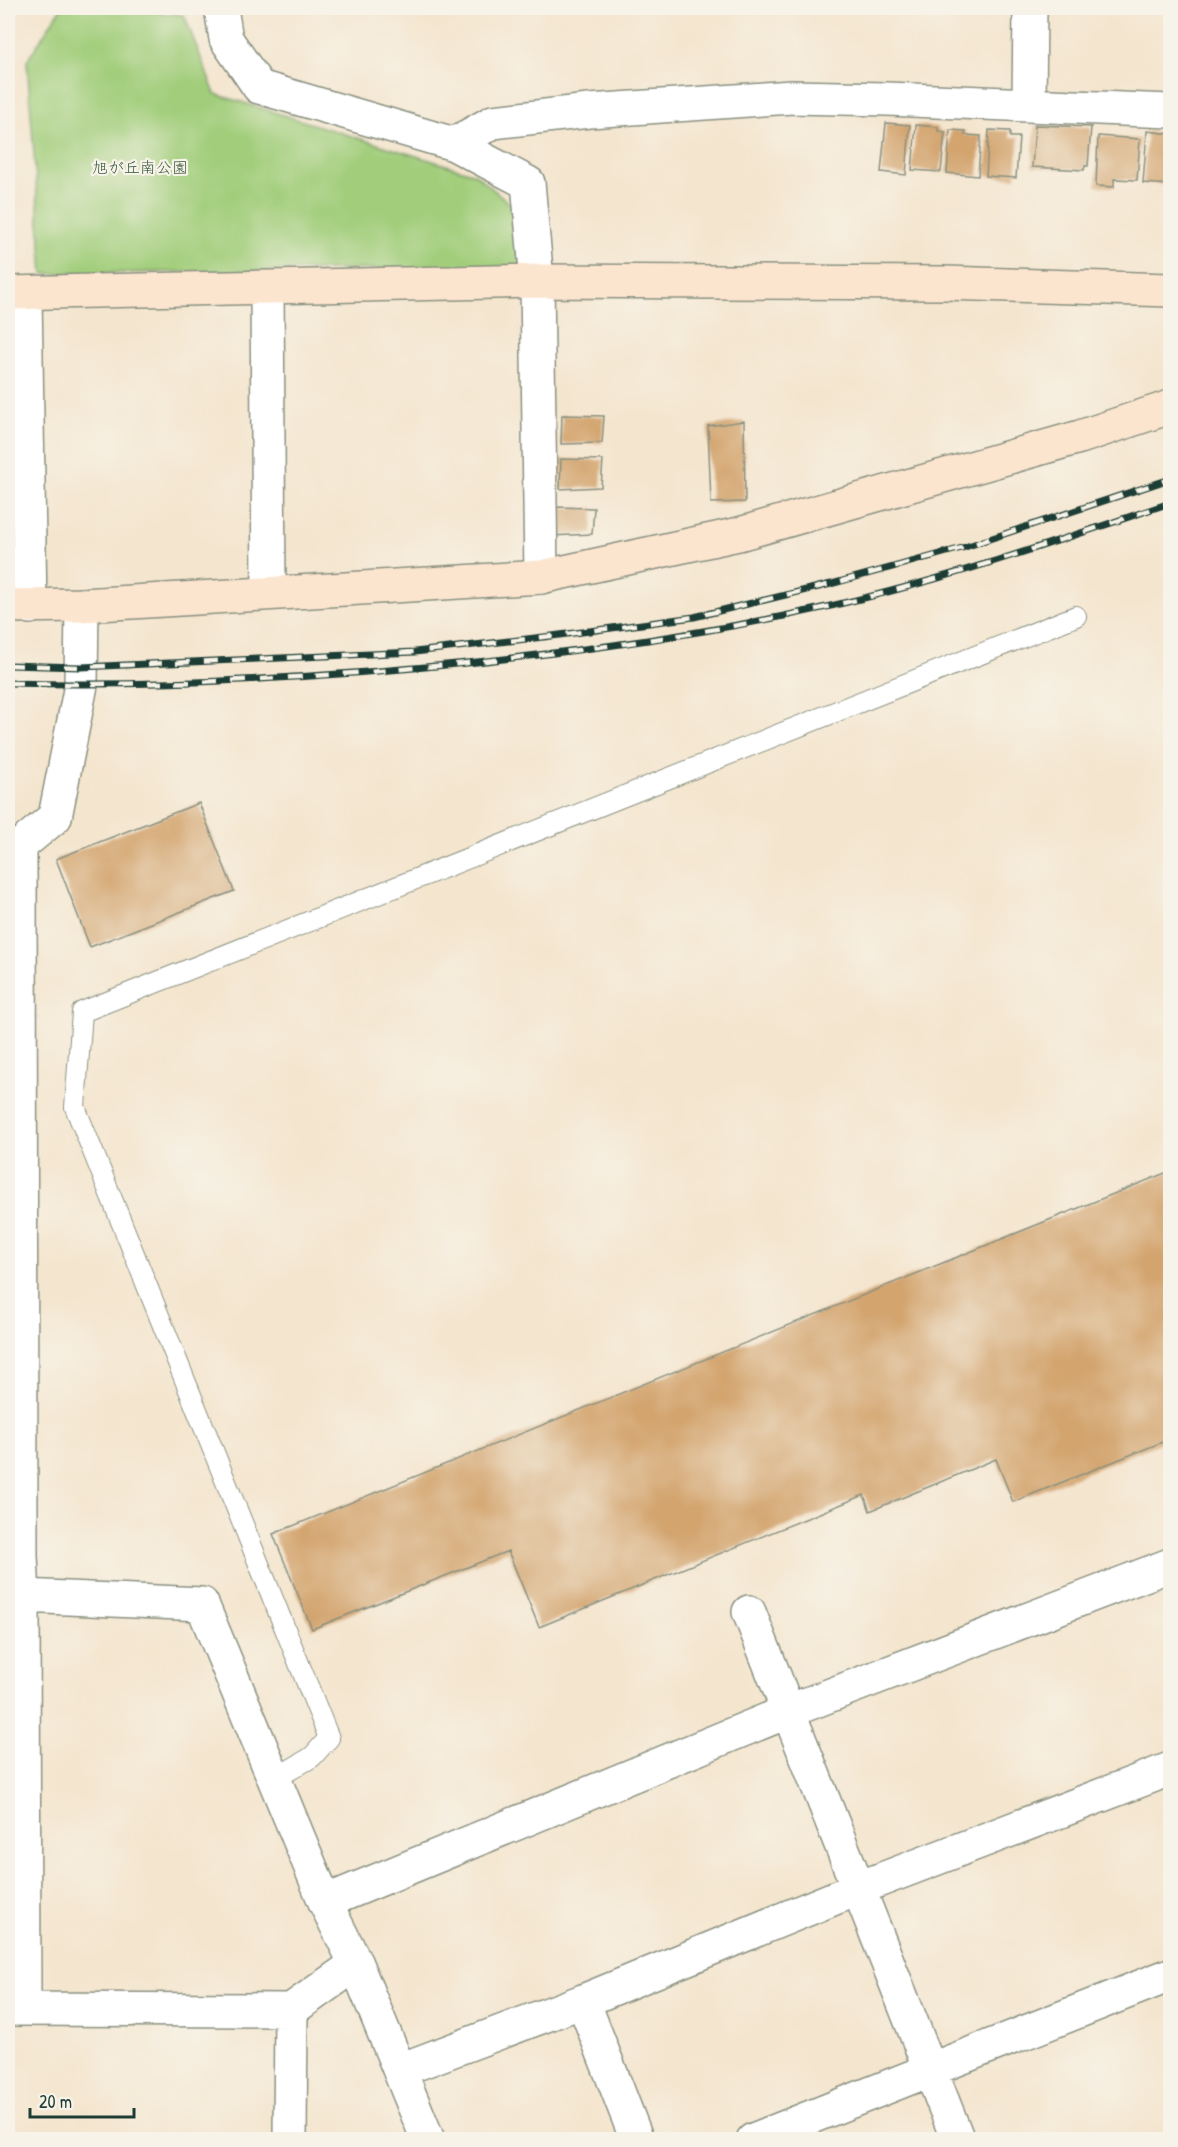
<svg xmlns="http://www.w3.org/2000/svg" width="1178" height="2147" viewBox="0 0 1178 2147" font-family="'Patrick Hand','Klee One',sans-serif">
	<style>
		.green { fill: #a2ce7b; stroke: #608658; stroke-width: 1.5 }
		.building { fill: #d3a46e }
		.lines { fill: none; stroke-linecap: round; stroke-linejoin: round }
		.lane-casing { stroke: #8a9181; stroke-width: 22 }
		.street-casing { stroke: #8a9181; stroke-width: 36 }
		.secondary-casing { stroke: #8a9181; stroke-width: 36 }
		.lane { stroke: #fff; stroke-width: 20 }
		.street { stroke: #fff; stroke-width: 33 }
		.secondary { stroke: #fce5cf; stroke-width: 33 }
		.rail-casing { stroke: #1f3d34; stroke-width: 7 }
		.rail { stroke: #f7f3e8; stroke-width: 4.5; stroke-dasharray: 14; stroke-linecap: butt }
		.labels { text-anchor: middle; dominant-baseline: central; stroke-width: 4.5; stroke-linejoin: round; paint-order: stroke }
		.park-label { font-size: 16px; fill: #395a42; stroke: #f7f3e8 }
	</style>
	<rect width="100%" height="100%" fill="#f7f3e8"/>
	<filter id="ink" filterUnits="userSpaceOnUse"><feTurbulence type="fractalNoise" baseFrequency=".0167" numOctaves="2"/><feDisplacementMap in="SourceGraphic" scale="12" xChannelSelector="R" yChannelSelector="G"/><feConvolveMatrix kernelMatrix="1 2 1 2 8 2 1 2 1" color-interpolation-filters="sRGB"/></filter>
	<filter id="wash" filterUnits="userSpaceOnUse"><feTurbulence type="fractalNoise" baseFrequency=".008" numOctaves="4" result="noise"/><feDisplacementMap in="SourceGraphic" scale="24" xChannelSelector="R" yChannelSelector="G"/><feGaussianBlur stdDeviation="1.35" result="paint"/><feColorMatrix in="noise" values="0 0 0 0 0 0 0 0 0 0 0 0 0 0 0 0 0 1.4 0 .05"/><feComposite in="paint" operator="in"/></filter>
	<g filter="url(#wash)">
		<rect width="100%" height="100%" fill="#f4e5ce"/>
		<!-- green -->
		<path class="green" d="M 61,8 L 103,8 L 184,15 L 215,94 L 475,174 L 514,207 L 521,267 L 43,274 L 27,61 Z"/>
		<g id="blocks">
			<!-- building -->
			<path class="building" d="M 886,123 L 910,125 L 906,175 L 881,172 Z
				M 916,125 L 938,127 L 938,131 L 945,132 L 941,172 L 912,170 Z
				M 1035,125 L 1091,127 L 1088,166 L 1085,166 L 1084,170 L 1032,167 Z
				M 950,130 L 966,131 L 965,135 L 981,136 L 978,176 L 947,173 Z
				M 989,130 L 1010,131 L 1010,137 L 1019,137 L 1016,178 L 986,176 Z
				M 1147,131 L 1170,134 L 1170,185 L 1143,183 Z
				M 1098,136 L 1140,139 L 1137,180 L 1114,179 L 1114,187 L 1096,186 Z
				M 562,415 L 604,416 L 602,443 L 561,444 Z
				M 744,421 L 745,502 L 711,503 L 708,426 Z
				M 561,459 L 603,460 L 601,487 L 560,489 Z
				M 552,507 L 594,508 L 592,534 L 551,536 Z
				M 199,803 L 234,891 L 90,947 L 56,859 Z
				M 1170,1171 L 1170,1439 L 1013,1502 L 996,1459 L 870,1511 L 864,1495 L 539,1627 L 508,1551 L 312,1629 L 273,1534 Z"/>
		</g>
	</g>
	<g filter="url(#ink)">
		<use href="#blocks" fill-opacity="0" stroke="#8a9181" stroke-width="1.5"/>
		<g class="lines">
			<defs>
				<path id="lane" d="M 276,1778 L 312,1757 L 329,1738 L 75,1107 L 82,1012 L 1076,616"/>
				<path id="street" d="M 221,8 L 226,39 L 259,87 L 454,144 L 528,183 L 537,281 L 541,577
					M 1029,105 L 1030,8
					M 454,144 L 493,122 L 589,111 L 792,97 L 887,99 L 1170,111
					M 267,288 L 269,593
					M 25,294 L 30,607
					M 8,1555 L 21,1556 L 23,1596 L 202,1604 L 325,1902 L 356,1964 L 428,2140
					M 21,1556 L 20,846 L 55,817 L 81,685 L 82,605
					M 23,1596 L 24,2009
					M 749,1612 L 958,2140
					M 325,1902 L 789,1711 L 1170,1565
					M 583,2001 L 637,2140
					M 8,2009 L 291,2010
					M 400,2070 L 583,2001 L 859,1888 L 1170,1769
					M 290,2140 L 291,2010 L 356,1964
					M 753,2140 L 1170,1975"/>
				<path id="secondary" d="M 8,293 L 537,281 L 945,283 L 1170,290
					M 8,606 L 82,605 L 541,577 L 739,534 L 1080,437 L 1170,407"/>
			</defs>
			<!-- lane casing -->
			<use href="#lane" class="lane-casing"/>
			<!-- street casing -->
			<use href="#street" class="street-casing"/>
			<!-- secondary casing -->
			<use href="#secondary" class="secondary-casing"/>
			<!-- lane -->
			<use href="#lane" class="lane"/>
			<!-- street -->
			<use href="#street" class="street"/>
			<!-- secondary -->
			<use href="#secondary" class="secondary"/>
			<defs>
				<path id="rail" d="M 8,665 L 81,667 L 415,652 L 552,636 L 694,617 L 831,584 L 962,548 L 1170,479
					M 8,683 C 164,687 321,678 477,662 C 597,649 717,632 835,605 C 949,579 1060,540 1170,503"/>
			</defs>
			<!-- rail casing -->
			<use href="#rail" class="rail-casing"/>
			<!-- rail -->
			<use href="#rail" class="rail"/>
		</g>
	</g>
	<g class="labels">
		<!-- park labels -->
		<g class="park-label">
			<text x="140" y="167">旭が丘南公園</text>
		</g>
	</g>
	<!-- margin -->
	<rect width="1178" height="2147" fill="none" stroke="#f7f3e8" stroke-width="30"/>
	<!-- scale -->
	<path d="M30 2108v9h104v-9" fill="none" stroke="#1f3d34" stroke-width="3"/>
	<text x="39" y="2108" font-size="18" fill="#1f3d34" stroke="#f7f3e8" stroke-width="4.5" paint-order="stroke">20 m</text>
</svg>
